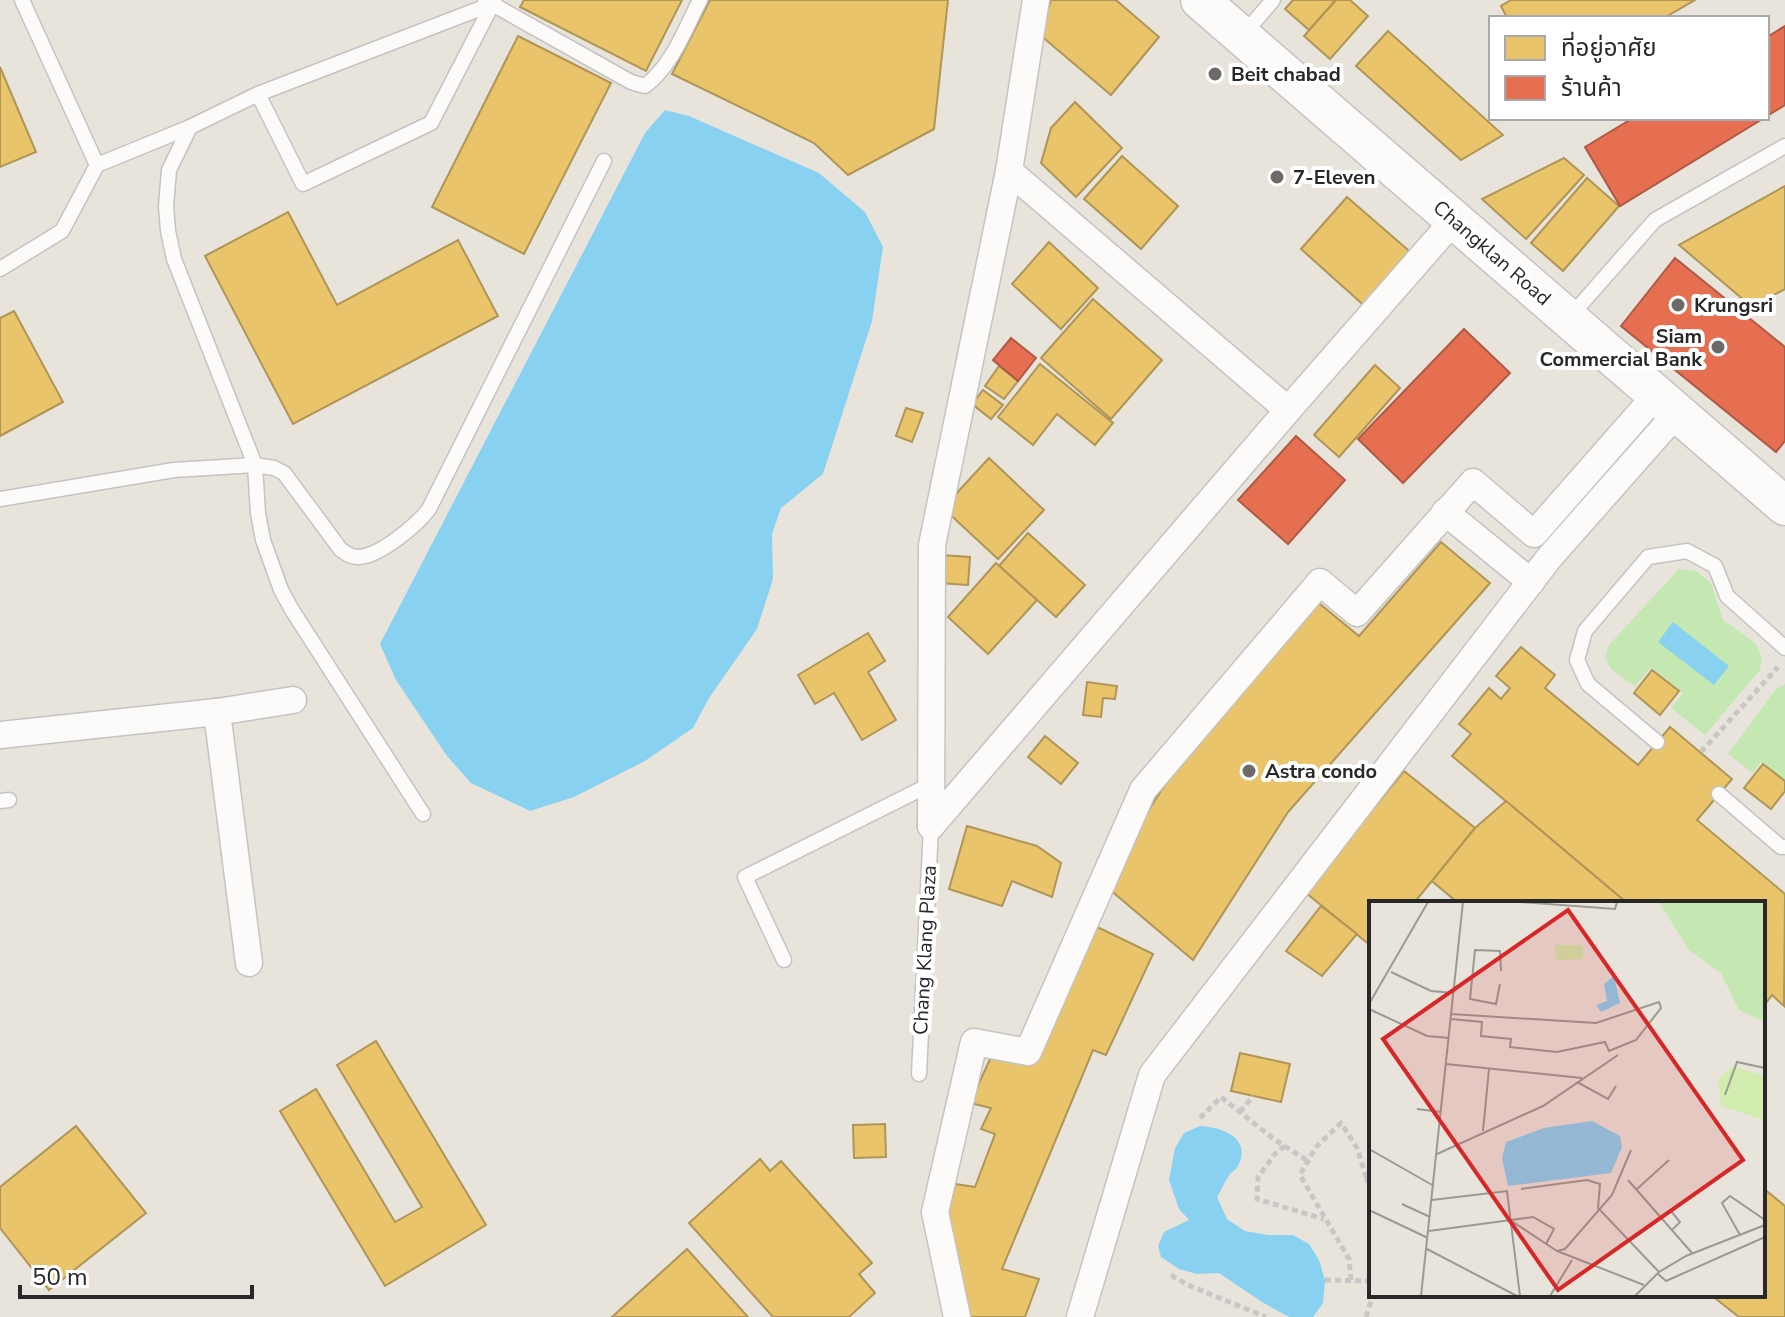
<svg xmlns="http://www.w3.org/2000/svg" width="1785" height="1317" viewBox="0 0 1785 1317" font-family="'Nunito Sans','Noto Sans Thai',sans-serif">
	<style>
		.green { fill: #c5e7b2 }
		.water { fill: #89d1f1 }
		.homes { fill: #e9c46a; stroke: #af9556; stroke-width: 2 }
		.shops { fill: #e76f51; stroke: #ae5a45; stroke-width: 2 }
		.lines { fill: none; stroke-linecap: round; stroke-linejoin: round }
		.lane-casing { stroke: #c4c3c3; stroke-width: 17 }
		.street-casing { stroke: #c4c3c3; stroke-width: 29 }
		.secondary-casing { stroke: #c4c3c3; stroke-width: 41 }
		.path { stroke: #c8c7c6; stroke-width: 5; stroke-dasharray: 6 4; stroke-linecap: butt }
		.lane { stroke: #fcfbfa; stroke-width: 14 }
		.street { stroke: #fcfbfa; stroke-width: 26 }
		.secondary { stroke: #fcfbfa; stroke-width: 38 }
		.poi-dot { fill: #6b6a67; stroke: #fff; stroke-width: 3 }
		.labels { text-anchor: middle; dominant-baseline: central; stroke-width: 8; stroke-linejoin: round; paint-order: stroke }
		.poi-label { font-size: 20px; font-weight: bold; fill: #282828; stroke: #fff; text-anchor: start }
		.street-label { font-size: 20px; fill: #282828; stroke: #fff }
		.inset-road { fill: none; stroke: #9b9994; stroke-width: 2 }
		.view { fill: #d62828; fill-opacity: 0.15; stroke: #d62828; stroke-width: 4 }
		.inset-edge { fill: none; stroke: #282828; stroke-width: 4 }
	</style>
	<rect width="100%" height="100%" fill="#e8e4dc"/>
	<g class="green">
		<polygon points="1679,569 1696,571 1711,583 1723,620 1755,643 1762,657 1760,670 1705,735 1671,708 1683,693 1651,667 1635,686 1611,669 1605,658 1609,645"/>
		<polygon points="1785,684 1785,780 1761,762 1753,773 1728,754 1776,689"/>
	</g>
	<g class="water">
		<polygon points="665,110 689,116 819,173 865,212 883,247 872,321 823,474 781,508 772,534 773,579 757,629 709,698 693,728 645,761 574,797 530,811 471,783 447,756 396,680 380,644 645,133"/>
		<polygon points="1673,622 1729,666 1714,685 1658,642"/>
		<path d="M1200,1126C1221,1127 1251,1137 1239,1164C1236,1170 1235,1169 1230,1174C1225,1181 1221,1190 1217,1197L1227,1219L1245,1231L1268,1235H1293L1309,1244L1319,1260L1325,1280L1323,1303L1313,1317H1289L1262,1302L1219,1273L1197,1274L1179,1269L1161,1257L1158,1246L1164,1232L1189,1220L1179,1209L1169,1180L1175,1148L1184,1133Z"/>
	</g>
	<g class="homes">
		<polygon points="524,0 682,0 646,71 520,7"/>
		<polygon points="710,0 948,0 934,129 848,175 814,143 672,74"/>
		<polygon points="1051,0 1116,0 1159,37 1111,95 1040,35"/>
		<polygon points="1293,0 1336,0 1309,30 1285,9"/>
		<polygon points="1336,0 1350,0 1368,16 1330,59 1304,36"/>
		<polygon points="1511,0 1695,0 1664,18 1507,18 1501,6"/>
		<polygon points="1388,31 1503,135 1461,160 1356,66"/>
		<polygon points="518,36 611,83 524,254 432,207"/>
		<polygon points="0,67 36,152 0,167"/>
		<polygon points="1075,102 1122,148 1076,197 1041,163 1051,128"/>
		<polygon points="1122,156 1178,206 1141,249 1084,199"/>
		<polygon points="1564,158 1584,175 1526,239 1482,199"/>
		<polygon points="1587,178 1619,206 1563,271 1531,243"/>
		<polygon points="1785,186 1785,289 1752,307 1679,245"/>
		<polygon points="1347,197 1415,256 1368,309 1301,249"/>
		<polygon points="288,212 337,305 458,240 498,316 293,424 205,256"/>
		<polygon points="1049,242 1098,288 1061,329 1012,284"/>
		<polygon points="1093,299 1162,360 1111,419 1041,358"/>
		<polygon points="14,311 63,402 0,436 0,318"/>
		<polygon points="1040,364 1113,423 1095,445 1057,414 1033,445 998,417"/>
		<polygon points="1375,365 1400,388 1339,457 1314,435"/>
		<polygon points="999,366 1018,381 1004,399 985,386"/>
		<polygon points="983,390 1003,405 991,419 972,404"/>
		<polygon points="906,408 923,413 912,442 896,436"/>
		<polygon points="989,458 1044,510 998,559 943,508"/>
		<polygon points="1028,533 1085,585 1056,617 999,566"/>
		<polygon points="1441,542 1490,583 1288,812 1193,960 1102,883 1200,730 1315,600 1359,636"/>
		<polygon points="941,555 970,557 968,585 939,583"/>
		<polygon points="996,563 1037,600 988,654 948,617"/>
		<polygon points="868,633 885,661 868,672 896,720 862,740 834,693 815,704 798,675"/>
		<polygon points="1521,647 1555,675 1545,688 1638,765 1670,727 1732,779 1697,820 1785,894 1784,1006 1772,995 1763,1007 1763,903 1627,903 1452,756 1471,734 1459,724 1489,688 1501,699 1510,688 1496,676"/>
		<polygon points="1652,670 1679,691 1660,715 1634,693"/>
		<polygon points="1087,682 1117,686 1115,699 1103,698 1101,717 1083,715"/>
		<polygon points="1045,736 1078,763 1061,784 1028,757"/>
		<polygon points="1763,764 1785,781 1785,791 1771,809 1744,788"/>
		<polygon points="1404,771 1475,828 1414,903 1371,903 1371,946 1305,892"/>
		<polygon points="1506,801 1627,903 1458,903 1432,881 1475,828"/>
		<polygon points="967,826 1037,846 1061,863 1052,897 1012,881 1002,906 949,889"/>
		<polygon points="1321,906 1357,934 1322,976 1286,951"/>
		<polygon points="1089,923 1153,954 1106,1055 1093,1050 1002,1269 1039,1279 1025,1317 958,1317 941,1245 955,1184 975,1187 995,1134 981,1129 991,1108 970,1103 991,1057 1029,1062"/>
		<polygon points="376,1041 486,1225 385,1286 280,1111 316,1089 395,1222 422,1207 337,1065"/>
		<polygon points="1240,1053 1290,1064 1281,1102 1231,1091"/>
		<polygon points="885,1124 886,1157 854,1158 853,1125"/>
		<polygon points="76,1126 146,1213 49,1290 0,1228 0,1187"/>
		<polygon points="760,1159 770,1171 781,1161 872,1263 859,1274 875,1293 849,1317 773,1317 689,1223"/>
		<polygon points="1763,1188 1785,1206 1785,1317 1739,1317 1711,1295 1763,1295"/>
		<polygon points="687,1249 748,1317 612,1317"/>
	</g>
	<g class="shops">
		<polygon points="1785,26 1785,105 1767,116 1767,37"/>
		<polygon points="1633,118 1764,118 1620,206 1585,147"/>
		<polygon points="1675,258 1785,347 1785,441 1776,452 1621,326"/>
		<polygon points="1464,329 1510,373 1403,483 1358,439"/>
		<polygon points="1011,338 1036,358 1018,381 993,360"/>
		<polygon points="1296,436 1345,480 1288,544 1238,500"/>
	</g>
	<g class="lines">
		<g class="lane-casing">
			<g id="lane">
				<polyline points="22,0 97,165"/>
				<path d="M485,0L631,82L645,86C672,66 685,29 700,0"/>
				<polyline points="1242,36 1273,0"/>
				<polyline points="258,94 303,184 431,123 494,1"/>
				<polyline points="0,269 62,231 97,165 190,127"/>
				<polyline points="1569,318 1655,220 1785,146"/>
				<path d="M0,499L174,470L255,465L274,468L284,473L341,550C347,554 351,557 359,557C380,556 417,525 429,509L604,161"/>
				<polyline points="1657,742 1588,684 1577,660 1585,631 1648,557 1687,551 1715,566 1727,596 1785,648"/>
				<polyline points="1719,794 1781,847 1785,847"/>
				<polyline points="0,801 9,800"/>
				<polyline points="423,814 292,610 281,590 263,540 258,513 255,465 174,259 168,231 166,206 169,170 190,127 258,94 492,4"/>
				<polyline points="784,960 745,877 931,784"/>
				<polyline points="919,1074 931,826"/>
			</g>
		</g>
		<g class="street-casing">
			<g id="street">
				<polyline points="1009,171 1288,410"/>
				<polyline points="1445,512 1531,582"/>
				<polyline points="217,712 249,963"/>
				<polyline points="0,735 217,712 293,700"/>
				<polyline points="931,826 932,545 1009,171 1036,0"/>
				<polyline points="931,826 1288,410 1454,220"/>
				<polyline points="957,1317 935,1212 974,1042 1028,1052 1143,790 1320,582 1357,613 1473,482 1534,534 1656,395"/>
				<polyline points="1080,1317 1152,1075 1549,558 1677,413"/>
			</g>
		</g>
		<g class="secondary-casing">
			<polyline id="secondary" points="1200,0 1785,506"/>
		</g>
		<g class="path">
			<polyline points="1701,752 1778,667"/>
			<polyline points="1240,1112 1253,1096"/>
			<polyline points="1200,1118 1221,1097 1275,1140 1308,1161"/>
			<polyline points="1285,1146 1275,1154 1258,1177 1257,1199 1324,1219"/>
			<polyline points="1371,1179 1367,1180 1371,1189"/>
			<polyline points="1171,1275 1188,1285 1266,1317"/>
			<polyline points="1325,1280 1371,1281"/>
			<polyline points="1351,1280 1349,1259 1300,1175 1316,1147 1341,1123 1357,1148 1367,1180"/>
			<polyline points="1366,1317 1373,1295"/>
		</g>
		<use href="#lane" class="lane"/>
		<use href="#street" class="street"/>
		<use href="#secondary" class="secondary"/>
	</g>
	<g class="poi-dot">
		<circle cx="1215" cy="74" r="8"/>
		<circle cx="1277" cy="177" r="8"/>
		<circle cx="1678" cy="305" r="8"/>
		<circle cx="1718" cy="347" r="8"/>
		<circle cx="1249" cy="771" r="8"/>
	</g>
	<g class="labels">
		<g class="poi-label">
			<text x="1231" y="74">Beit chabad</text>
			<text x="1293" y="177">7-Eleven</text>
			<text x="1694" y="305">Krungsri</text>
			<text x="1702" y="336" text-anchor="end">Siam<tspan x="1702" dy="23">Commercial Bank</tspan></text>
			<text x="1265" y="771">Astra condo</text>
		</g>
		<g class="street-label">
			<text transform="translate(1492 253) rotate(41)">Changklan Road</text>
			<text transform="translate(925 950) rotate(-87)">Chang Klang Plaza</text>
		</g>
	</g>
	<g transform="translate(1369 901)">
		<rect width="396" height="396" fill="#e8e4dc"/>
		<path d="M290,1H396V121L370,109L352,72L320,49Z" fill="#c5e7b2"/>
		<path d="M186,44H214V58L187,59ZM364,165L396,175V219L352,205L349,178Z" fill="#d2ebae"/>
		<path d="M245,75L251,102L232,111L227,104L238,100L235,83ZM223,220L251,235L253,246L242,272L139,285L133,257L137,241L175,227Z" fill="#89d1f1"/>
		<path class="inset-road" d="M152,1L246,8L248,1M22,71L62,90L85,92M131,83L127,103L101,98L106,49L131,50L132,70M0,103L59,1M0,108L58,135L80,137M82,118L113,121L112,135L142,138L141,146L188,151L236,141L240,150L267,139L292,107L290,101L227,122L82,113M77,163L213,177M208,181L239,198L247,185M356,194L368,161L396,167M48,208L72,211M114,230L120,168M0,248L65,285M68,253L174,205L249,154M259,279L323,352M152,288L218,279L231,283L229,307L290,371M268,288L300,259M63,299L138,290L151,395M33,303L61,316M0,309L59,337M301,309L311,321L303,329M141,319L188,350L196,348L243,294L262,249M60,330L164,316L185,328L177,343M371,334L353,302L361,295L396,319M58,348L148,395M188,350L275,384M288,372L297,380L396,336M52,395L94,1M181,395L203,359M266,395L290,371L317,355L396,324"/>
		<path class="view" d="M199,9L374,259L189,389L14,138Z"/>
		<rect width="396" height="396" class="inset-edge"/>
	</g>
	<rect x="1489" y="16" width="280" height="104" fill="#ffffff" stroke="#a9a9a9" stroke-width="2"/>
	<rect x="1505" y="36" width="40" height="24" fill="#e9c46a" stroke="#a9a9a9" stroke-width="2"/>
	<text x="1561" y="56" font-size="24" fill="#282828">ที่อยู่อาศัย</text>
	<rect x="1505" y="76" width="40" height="24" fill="#e76f51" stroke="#a9a9a9" stroke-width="2"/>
	<text x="1561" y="96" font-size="24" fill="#282828">ร้านค้า</text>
	<path d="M20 1285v12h232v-12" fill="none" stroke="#282828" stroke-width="4"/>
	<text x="32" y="1285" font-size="24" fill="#282828" stroke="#ffffff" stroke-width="6" paint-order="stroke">50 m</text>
</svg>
